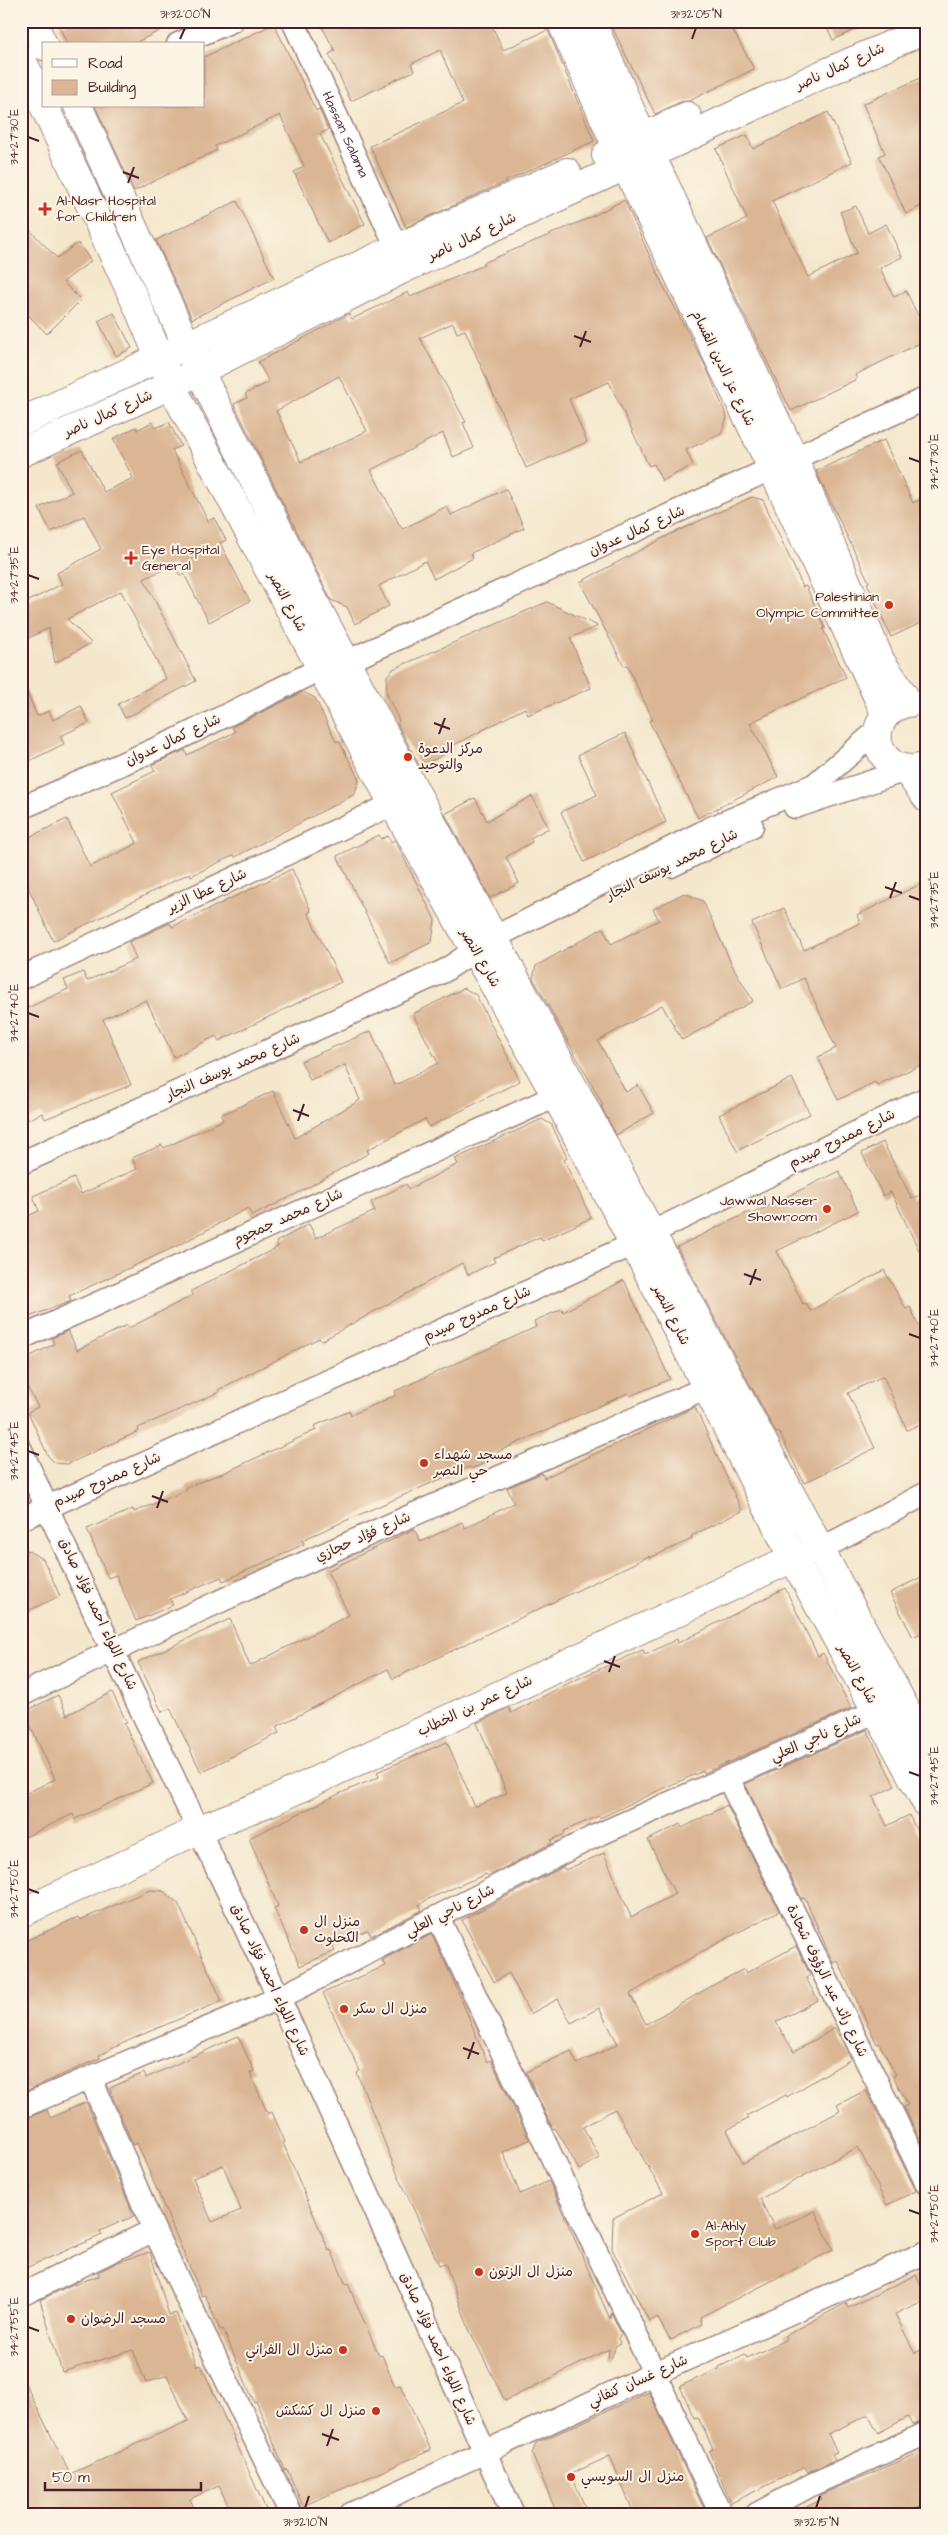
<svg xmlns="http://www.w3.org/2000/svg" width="948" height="2535" viewBox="0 0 948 2535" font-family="'Architects Daughter','Playpen Sans Arabic',sans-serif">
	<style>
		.building { fill: #dab694; fill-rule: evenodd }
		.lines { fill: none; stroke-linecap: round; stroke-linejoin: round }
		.street-casing { stroke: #9f837c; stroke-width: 25 }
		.secondary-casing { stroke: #9f837c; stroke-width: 30 }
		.street { stroke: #fff; stroke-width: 22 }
		.secondary { stroke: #fff; stroke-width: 28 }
		.ticks { fill: none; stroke: #4a1f2b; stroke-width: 2 }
		.poi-dot { fill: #c8321e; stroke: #fcf5e5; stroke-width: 2 }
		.labels { text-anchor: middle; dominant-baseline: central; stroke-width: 4; stroke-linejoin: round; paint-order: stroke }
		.street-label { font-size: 14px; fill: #4a1f2b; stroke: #fcf5e5 }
		.poi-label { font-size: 14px; fill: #4a1f2b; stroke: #fcf5e5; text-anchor: start }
		.neatline { fill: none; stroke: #4a1f2b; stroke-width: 2 }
		.ticks-label { font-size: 12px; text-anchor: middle; fill: #4a1f2b }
	</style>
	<rect width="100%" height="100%" fill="#fcf5e5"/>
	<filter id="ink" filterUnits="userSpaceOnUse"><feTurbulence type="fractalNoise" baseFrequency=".02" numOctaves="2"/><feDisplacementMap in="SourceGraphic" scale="10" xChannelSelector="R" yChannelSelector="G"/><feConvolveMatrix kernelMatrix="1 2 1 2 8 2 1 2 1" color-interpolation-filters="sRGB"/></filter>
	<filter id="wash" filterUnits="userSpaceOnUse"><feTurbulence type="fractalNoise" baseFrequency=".0096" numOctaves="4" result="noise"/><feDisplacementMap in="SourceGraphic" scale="20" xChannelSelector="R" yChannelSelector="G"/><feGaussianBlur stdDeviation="1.12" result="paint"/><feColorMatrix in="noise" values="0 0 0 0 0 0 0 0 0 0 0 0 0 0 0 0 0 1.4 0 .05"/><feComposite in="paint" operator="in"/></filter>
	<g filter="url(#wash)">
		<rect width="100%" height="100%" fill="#f4e7cc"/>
		<g id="blocks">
			<g class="building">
				<polygon points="71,21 179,21 133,44 67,44 59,26"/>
				<polygon points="319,21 490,21 503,50 548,30 594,141 406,227 370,146 463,103 440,50 411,64 414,71 351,101 329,54 335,51"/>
				<polygon points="609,21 728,21 754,69 689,101 680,102 655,114"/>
				<polygon points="824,21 874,21 833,40"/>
				<polygon points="274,24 316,111 319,109 328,130 320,134 365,224 328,243 294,172 304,166 280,115 215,146 217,150 134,191 95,106 204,106 204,57"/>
				<polygon points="927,75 927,203 906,214 879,156 885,153 863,104"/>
				<polygon points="828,112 852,162 772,201 808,277 857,253 840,212 856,206 868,233 886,224 902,257 880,268 894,297 906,291 925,330 920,343 855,375 857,379 791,411 707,238 747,219 716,149 747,135 753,149"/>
				<path d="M624,200L665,289L706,367L727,417L721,434L686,450L693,465L662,481L654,464L649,466L609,382L569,399L587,442L526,468L465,330L457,333L453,323L420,338L466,422L463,423L474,448L453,457L443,433L371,470L400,526L403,529L447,506L451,515L506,489L524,528L471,553L473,558L434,579L425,561L379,586L389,606L355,624L347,607L331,600L234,404L247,398L245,394L269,382L258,362L349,314L352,319L408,292L410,297L484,265L483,263L589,218ZM339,376L367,431L301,462L276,411Z"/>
				<polygon points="237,201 274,278 192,319 156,240"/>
				<polygon points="21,221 57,258 78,243 91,261 63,282 81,300 47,334 21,308"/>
				<polygon points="114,313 132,348 116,356 98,321"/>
				<polygon points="152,422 156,428 169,422 181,446 172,450 208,521 214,518 226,540 220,543 250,601 209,622 184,574 180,576 174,564 144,579 196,681 125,718 118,704 166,679 121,591 67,619 91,643 55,663 49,628 21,642 21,605 62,584 57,573 101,549 84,516 51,532 39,508 72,492 57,462 82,450 104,492 133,478 113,439 136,427 137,430"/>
				<polygon points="884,440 913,503 927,496 927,620 891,637 867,583 869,582 816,471"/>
				<polygon points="752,497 763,500 803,587 806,586 825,628 823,629 846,677 750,723 778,777 698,818 649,721 653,720 627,665 624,666 580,582 671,534"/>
				<polygon points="547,602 598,626 570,638 591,688 528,715 525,708 452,746 453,750 420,767 397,723 399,721 386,692 387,676 393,669"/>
				<polygon points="21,678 37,716 49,711 53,720 81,706 89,723 60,736 64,744 21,765"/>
				<polygon points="303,692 315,698 336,742 339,741 359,779 355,794 235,857 234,855 191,876 190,873 53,941 28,887 21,890 21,841 67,819 90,867 128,848 137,843 112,792 155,771 152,765 185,750 187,755 235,732 232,727"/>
				<polygon points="625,733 666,822 584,862 561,812 597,795 578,755"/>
				<polygon points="532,796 549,828 530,838 532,842 506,857 519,883 490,898 445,814 475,798 487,821"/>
				<polygon points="379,835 381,839 388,836 391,842 395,840 435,920 432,942 390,963 337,856"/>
				<polygon points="292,869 311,911 308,913 341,982 219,1041 216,1036 174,1057 146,1000 103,1019 131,1085 45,1119 42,1113 21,1123 21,1011 68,989 64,980 83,972 87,981 136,959 129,942 170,923 172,927"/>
				<polygon points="927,881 927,1062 877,1085 875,1082 838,1100 818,1057 836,1048 804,978 782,989 752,923 784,908 804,950 860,923 857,915"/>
				<polygon points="684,893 703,901 732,965 753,1001 682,1040 662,1005 598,1041 626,1092 638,1085 654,1113 616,1135 601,1106 603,1105 533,978 536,966 603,928 611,944 659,920 653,909"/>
				<polygon points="464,988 476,995 520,1081 429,1127 425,1119 367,1150 369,1153 296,1194 252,1216 248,1208 177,1246 69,1296 71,1301 21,1320 21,1219 39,1211 33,1196 74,1178 81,1194 137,1169 132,1158 162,1145 164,1148 223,1120 221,1115 273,1091 295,1138 360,1100 345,1065 310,1080 301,1061 371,1031 394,1085 400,1083 438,1063 413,1014"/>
				<polygon points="792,1078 810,1114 737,1151 719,1115"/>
				<polygon points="542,1119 552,1125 567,1158 564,1160 591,1218 542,1241 540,1237 493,1258 495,1262 468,1275 462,1263 321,1341 319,1338 218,1390 219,1392 138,1428 139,1431 68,1464 55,1463 48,1456 28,1412 38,1407 21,1375 21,1361 54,1344 52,1338 68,1331 77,1350 127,1325 129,1328 193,1295 191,1291 278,1247 276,1242 309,1224 316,1238 375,1211 371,1202 406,1184 409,1189 458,1164 455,1159"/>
				<polygon points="883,1142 912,1199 927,1192 927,1267 891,1192 883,1196 862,1153"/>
				<polygon points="839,1171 858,1211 777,1251 803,1304 806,1303 810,1311 884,1270 906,1309 910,1307 927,1343 927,1421 907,1430 883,1376 848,1393 875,1448 804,1483 779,1432 776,1433 677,1247 749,1212 750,1215"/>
				<polygon points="624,1280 670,1379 630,1396 628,1393 571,1419 486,1457 488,1462 471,1469 470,1467 461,1470 302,1540 304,1544 259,1565 223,1581 221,1577 170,1599 173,1605 136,1621 116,1575 108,1578 87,1529 133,1509 134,1512 187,1490 186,1487 226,1472 316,1430 314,1426 350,1411 351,1415 396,1395 395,1391 536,1327 534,1321 562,1309 563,1312"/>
				<polygon points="695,1407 742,1511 691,1536 692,1539 650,1558 649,1556 393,1679 388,1669 276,1727 279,1733 201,1772 170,1708 162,1712 138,1662 230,1619 250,1666 349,1615 327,1571 414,1529 421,1542 462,1522 465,1528 514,1503 507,1488 542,1473 544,1478"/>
				<polygon points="21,1547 43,1559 60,1596 21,1614"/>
				<polygon points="927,1574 927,1630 913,1637 890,1593"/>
				<polygon points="785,1588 818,1656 823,1653 851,1708 704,1773 703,1771 664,1788 600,1818 599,1816 564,1831 565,1834 551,1840 552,1843 488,1876 486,1874 428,1899 419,1905 422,1910 371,1936 368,1930 332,1945 335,1951 300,1966 274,1908 278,1906 249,1838 341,1793 379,1777 377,1772 447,1742 475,1807 507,1793 477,1723 509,1708 511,1713 575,1680 643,1650 645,1655 677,1639 678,1643"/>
				<polygon points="112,1692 127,1723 124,1724 153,1783 75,1819 73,1814 21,1839 21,1796 55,1779 24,1712 58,1695 67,1715"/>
				<polygon points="867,1730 895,1786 873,1797 887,1826 909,1815 927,1852 927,2154 904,2107 908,2105 893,2076 896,2075 879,2043 877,2044 838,1961 833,1963 805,1898 802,1899 745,1784"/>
				<polygon points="727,1805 779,1911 699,1953 630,1994 646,2024 715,1984 744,1969 746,1973 796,1946 810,1975 806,1978 818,2000 776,2022 794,2052 835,2028 851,2059 787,2097 786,2095 746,2116 748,2119 727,2130 743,2163 840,2111 837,2105 866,2090 916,2191 887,2205 858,2147 760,2199 775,2229 815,2211 833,2250 700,2317 702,2324 670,2340 657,2317 649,2321 612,2249 613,2218 663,2193 615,2109 583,2127 600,2158 579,2170 562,2139 555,2128 553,2129 526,2072 571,2051 577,2064 618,2044 599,2008 571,2023 558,1999 530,2014 509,1973 494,1982 462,1920 563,1867 565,1870 604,1853 631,1917 675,1894 648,1840 680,1824 682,1828"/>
				<polygon points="150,1890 163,1891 178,1903 222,2001 134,2038 99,2055 100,2058 21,2093 21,1943 78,1917 80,1920"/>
				<polygon points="432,1934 458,1991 487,2062 491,2060 529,2140 503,2152 520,2194 549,2181 610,2319 611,2312 621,2333 618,2339 620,2343 616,2345 611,2359 608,2358 609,2349 505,2401 469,2329 445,2263 439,2265 394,2166 357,2073 360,2071 323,1993 385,1966 382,1960"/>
				<path d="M238,2036L254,2071L250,2073L268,2114L272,2112L285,2142L283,2143L329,2251L331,2250L346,2285L348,2284L379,2356L382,2355L395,2387L400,2385L431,2450L303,2506L287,2469L285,2470L256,2401L254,2402L223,2329L220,2330L205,2295L202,2296L137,2143L133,2145L111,2092L110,2088L144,2073L146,2078ZM223,2165L241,2210L212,2222L193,2178Z"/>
				<polygon points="86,2102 134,2216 100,2231 102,2235 21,2270 21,2120 47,2110 50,2118"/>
				<polygon points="150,2252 169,2315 176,2313 197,2366 201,2365 268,2514 232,2514 219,2486 190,2499 197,2514 21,2514 21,2375 70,2474 188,2421 167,2375 146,2383 133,2350 62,2372 40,2300 71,2285 99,2276 98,2272 118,2262"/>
				<polygon points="916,2275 927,2299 895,2314 915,2353 927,2347 927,2420 912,2425 908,2417 878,2433 868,2415 828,2434 837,2452 832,2454 835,2460 808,2472 805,2467 731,2503 709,2451 713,2449 698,2417 694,2418 680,2386 719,2369 719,2367 745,2354 747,2358 787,2339 785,2336 846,2303 848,2308"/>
				<polygon points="649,2392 705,2511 698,2514 634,2514 610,2456 571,2474 588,2514 557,2514 532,2454 536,2443"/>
				<polygon points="921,2452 927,2465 927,2504 904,2514 793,2514 822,2499 820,2495"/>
			</g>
		</g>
	</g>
	<g filter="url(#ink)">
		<use href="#blocks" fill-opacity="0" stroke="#9f837c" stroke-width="1"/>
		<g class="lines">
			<g class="street-casing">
				<g id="street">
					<path id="s1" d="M293,21L397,248"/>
					<polyline points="178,44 232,21"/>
					<polyline points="346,662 927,398"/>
					<polyline points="795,807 906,770"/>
					<polyline points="21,808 174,741 322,668"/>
					<polyline points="671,866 752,826"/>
					<polyline points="21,978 393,804"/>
					<polyline points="21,1163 444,971 493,938 711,828 814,785 878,730"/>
					<polyline points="21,1338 556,1096"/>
					<polyline points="21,1450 98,1620 279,1998 513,2514"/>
					<polyline points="21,1519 634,1244 651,1233 927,1098"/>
					<polyline points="793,1558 821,1549 927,1493"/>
					<path d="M21,1695C247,1585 478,1486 708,1387"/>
					<polyline points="728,1778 927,2184"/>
					<polyline points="438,1917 721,2514"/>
					<polyline points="91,2079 154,2230 291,2514"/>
					<polyline points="21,2107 279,1998 591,1838 877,1711"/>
					<polyline points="21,2295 154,2230"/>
					<polyline points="351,2514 653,2374 927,2252"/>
					<polyline points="757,2514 813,2484 927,2433"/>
				</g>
			</g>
			<g class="secondary-casing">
				<g id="secondary">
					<polyline points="32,21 44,46"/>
					<polyline points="561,21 625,165 773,470 886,715"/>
					<polyline points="591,21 642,136 794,459 881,662 909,703"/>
					<polyline points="21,58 44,105"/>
					<polyline points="44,106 138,307 171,385 393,804 556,1096 634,1244 793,1558 927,1804"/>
					<polyline points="78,106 187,346 320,613 927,1749"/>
					<polyline points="606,155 687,116"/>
					<polyline points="21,422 397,248 567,172"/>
					<polyline points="21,453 171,385 401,270 823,74 927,29"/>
					<path d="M901,705C858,721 879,783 927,766"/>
					<polyline points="906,770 927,798"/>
					<polyline points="21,1913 200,1829 272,1801 793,1558"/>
				</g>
			</g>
			<use href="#street" class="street"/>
			<use href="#secondary" class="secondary"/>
		</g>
	</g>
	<path class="ticks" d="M180,39L185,28M692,39L696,28M28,137L39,141M123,172L139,178M128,183L134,167M574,336L591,342M580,347L586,331M909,458L920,462M28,575L39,579M434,723L450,729M439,734L445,718M885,887L902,893M909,896L920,900M890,898L896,882M28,1013L39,1017M293,1110L309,1116M298,1121L304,1104M744,1274L761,1280M750,1285L756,1269M909,1334L920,1338M28,1451L39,1455M152,1496L168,1502M157,1508L163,1491M604,1661L620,1667M609,1672L615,1656M909,1772L920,1776M28,1889L39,1893M463,2048L479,2054M468,2059L474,2042M909,2210L920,2214M28,2327L39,2331M322,2434L339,2440M327,2446L333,2429M305,2508L309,2496M816,2508L820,2496"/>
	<g class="poi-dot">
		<path d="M42.5 201.5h5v5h5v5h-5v5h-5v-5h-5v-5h5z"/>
		<path d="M128.5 550.5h5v5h5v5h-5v5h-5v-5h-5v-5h5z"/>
		<circle cx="889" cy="605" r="5"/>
		<circle cx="408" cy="757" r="5"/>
		<circle cx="827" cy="1209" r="5"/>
		<circle cx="424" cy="1463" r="5"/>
		<circle cx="304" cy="1930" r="5"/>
		<circle cx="344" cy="2009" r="5"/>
		<circle cx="695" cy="2234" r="5"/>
		<circle cx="479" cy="2272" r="5"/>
		<circle cx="71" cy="2319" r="5"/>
		<circle cx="343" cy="2350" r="5"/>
		<circle cx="376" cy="2411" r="5"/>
		<circle cx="571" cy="2477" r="5"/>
	</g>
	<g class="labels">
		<g class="street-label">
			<text transform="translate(840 67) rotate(-24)">شارع كمال ناصر</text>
			<text stroke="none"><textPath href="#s1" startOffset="125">Hassan Salama</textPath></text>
			<text transform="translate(472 237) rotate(-25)">شارع كمال ناصر</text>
			<text transform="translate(723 368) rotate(64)">شارع عز الدين القسام</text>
			<text transform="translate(108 414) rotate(-24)">شارع كمال ناصر</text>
			<text transform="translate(637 531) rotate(-24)">شارع كمال عدوان</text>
			<text transform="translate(287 602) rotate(62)">شارع النصر</text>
			<text transform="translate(173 740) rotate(-25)">شارع كمال عدوان</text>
			<text transform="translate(672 865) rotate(-26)">شارع محمد يوسف النجار</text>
			<text transform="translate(207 891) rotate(-25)">شارع عطا الزير</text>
			<text transform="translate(480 958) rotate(60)">شارع النصر</text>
			<text transform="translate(233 1067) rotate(-24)">شارع محمد يوسف النجار</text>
			<text transform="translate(842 1139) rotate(-26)">شارع ممدوح صيدم</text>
			<text transform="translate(288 1217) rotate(-24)">شارع محمد جمجوم</text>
			<text transform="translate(477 1314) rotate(-24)">شارع ممدوح صيدم</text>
			<text transform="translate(671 1315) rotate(63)">شارع النصر</text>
			<text transform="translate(107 1480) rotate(-24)">شارع ممدوح صيدم</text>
			<text transform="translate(363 1537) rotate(-24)">شارع فؤاد حجازي</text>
			<text transform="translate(98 1614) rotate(65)">شارع اللواء احمد فؤاد صادق</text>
			<text transform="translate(857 1674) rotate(61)">شارع النصر</text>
			<text transform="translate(475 1706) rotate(-25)">شارع عمر بن الخطاب</text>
			<text transform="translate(816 1738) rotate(-24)">شارع ناجي العلي</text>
			<text transform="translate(450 1911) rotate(-27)">شارع ناجي العلي</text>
			<text transform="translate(270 1980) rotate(65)">شارع اللواء احمد فؤاد صادق</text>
			<text transform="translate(827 1981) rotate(64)">شارع رائد عبد الرؤوف شحادة</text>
			<text transform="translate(438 2349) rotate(66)">شارع اللواء احمد فؤاد صادق</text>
			<text transform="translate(638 2381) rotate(-24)">شارع غسان كنفاني</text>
		</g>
		<g class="poi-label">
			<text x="56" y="201">Al-Nasr Hospital<tspan x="56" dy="16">for Children</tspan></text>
			<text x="142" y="550">Eye Hospital<tspan x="142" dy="16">General</tspan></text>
			<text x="879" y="597" text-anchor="end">Palestinian<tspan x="879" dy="16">Olympic Committee</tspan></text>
			<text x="418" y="749">مركز الدعوة<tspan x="418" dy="16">والتوحيد</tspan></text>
			<text x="817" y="1201" text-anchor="end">Jawwal Nasser<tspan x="817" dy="16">Showroom</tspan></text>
			<text x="434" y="1455">مسجد شهداء<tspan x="434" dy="16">حي النصر</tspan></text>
			<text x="314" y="1922">منزل ال<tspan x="314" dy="16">الكحلوت</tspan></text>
			<text x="354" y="2009">منزل ال سكر</text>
			<text x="705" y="2226">Al-Ahly<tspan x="705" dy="16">Sport Club</tspan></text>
			<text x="489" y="2272">منزل ال الزتون</text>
			<text x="81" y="2319">مسجد الرضوان</text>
			<text x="333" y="2350" text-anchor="end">منزل ال الفراني</text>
			<text x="366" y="2411" text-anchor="end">منزل ال كشكش</text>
			<text x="581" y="2477">منزل ال السويسي</text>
		</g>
	</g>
	<rect width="948" height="2535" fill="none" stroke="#fcf5e5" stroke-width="55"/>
	<rect x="42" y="42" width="162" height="65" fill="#fcf5e5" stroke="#b59f9b"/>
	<rect x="52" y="59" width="25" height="8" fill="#ffffff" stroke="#b59f9b"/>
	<text x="88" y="68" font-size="15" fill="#4a1f2b">Road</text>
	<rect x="52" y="80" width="25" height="15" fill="#dab694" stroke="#b59f9b"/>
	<text x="88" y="92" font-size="15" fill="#4a1f2b">Building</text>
	<path d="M45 2482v8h156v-8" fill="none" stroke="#4a1f2b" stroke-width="2.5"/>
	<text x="52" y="2482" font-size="15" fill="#4a1f2b" stroke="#fcf5e5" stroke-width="4" paint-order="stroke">50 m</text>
	<rect x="28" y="28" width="892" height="2480" class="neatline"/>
	<g class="ticks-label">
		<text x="185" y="18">31°32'00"N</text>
		<text x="696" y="18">31°32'05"N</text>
		<text transform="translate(14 137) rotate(-90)" y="4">34°27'30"E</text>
		<text transform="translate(934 462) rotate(-90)" y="4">34°27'30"E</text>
		<text transform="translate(14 575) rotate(-90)" y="4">34°27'35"E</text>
		<text transform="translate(934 900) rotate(-90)" y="4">34°27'35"E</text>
		<text transform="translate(14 1013) rotate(-90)" y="4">34°27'40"E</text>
		<text transform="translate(934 1338) rotate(-90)" y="4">34°27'40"E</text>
		<text transform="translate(14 1451) rotate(-90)" y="4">34°27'45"E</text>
		<text transform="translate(934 1776) rotate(-90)" y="4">34°27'45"E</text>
		<text transform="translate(14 1889) rotate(-90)" y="4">34°27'50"E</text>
		<text transform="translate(934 2214) rotate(-90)" y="4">34°27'50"E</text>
		<text transform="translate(14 2327) rotate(-90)" y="4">34°27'55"E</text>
		<text x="305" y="2526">31°32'10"N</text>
		<text x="816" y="2526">31°32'15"N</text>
	</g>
</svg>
